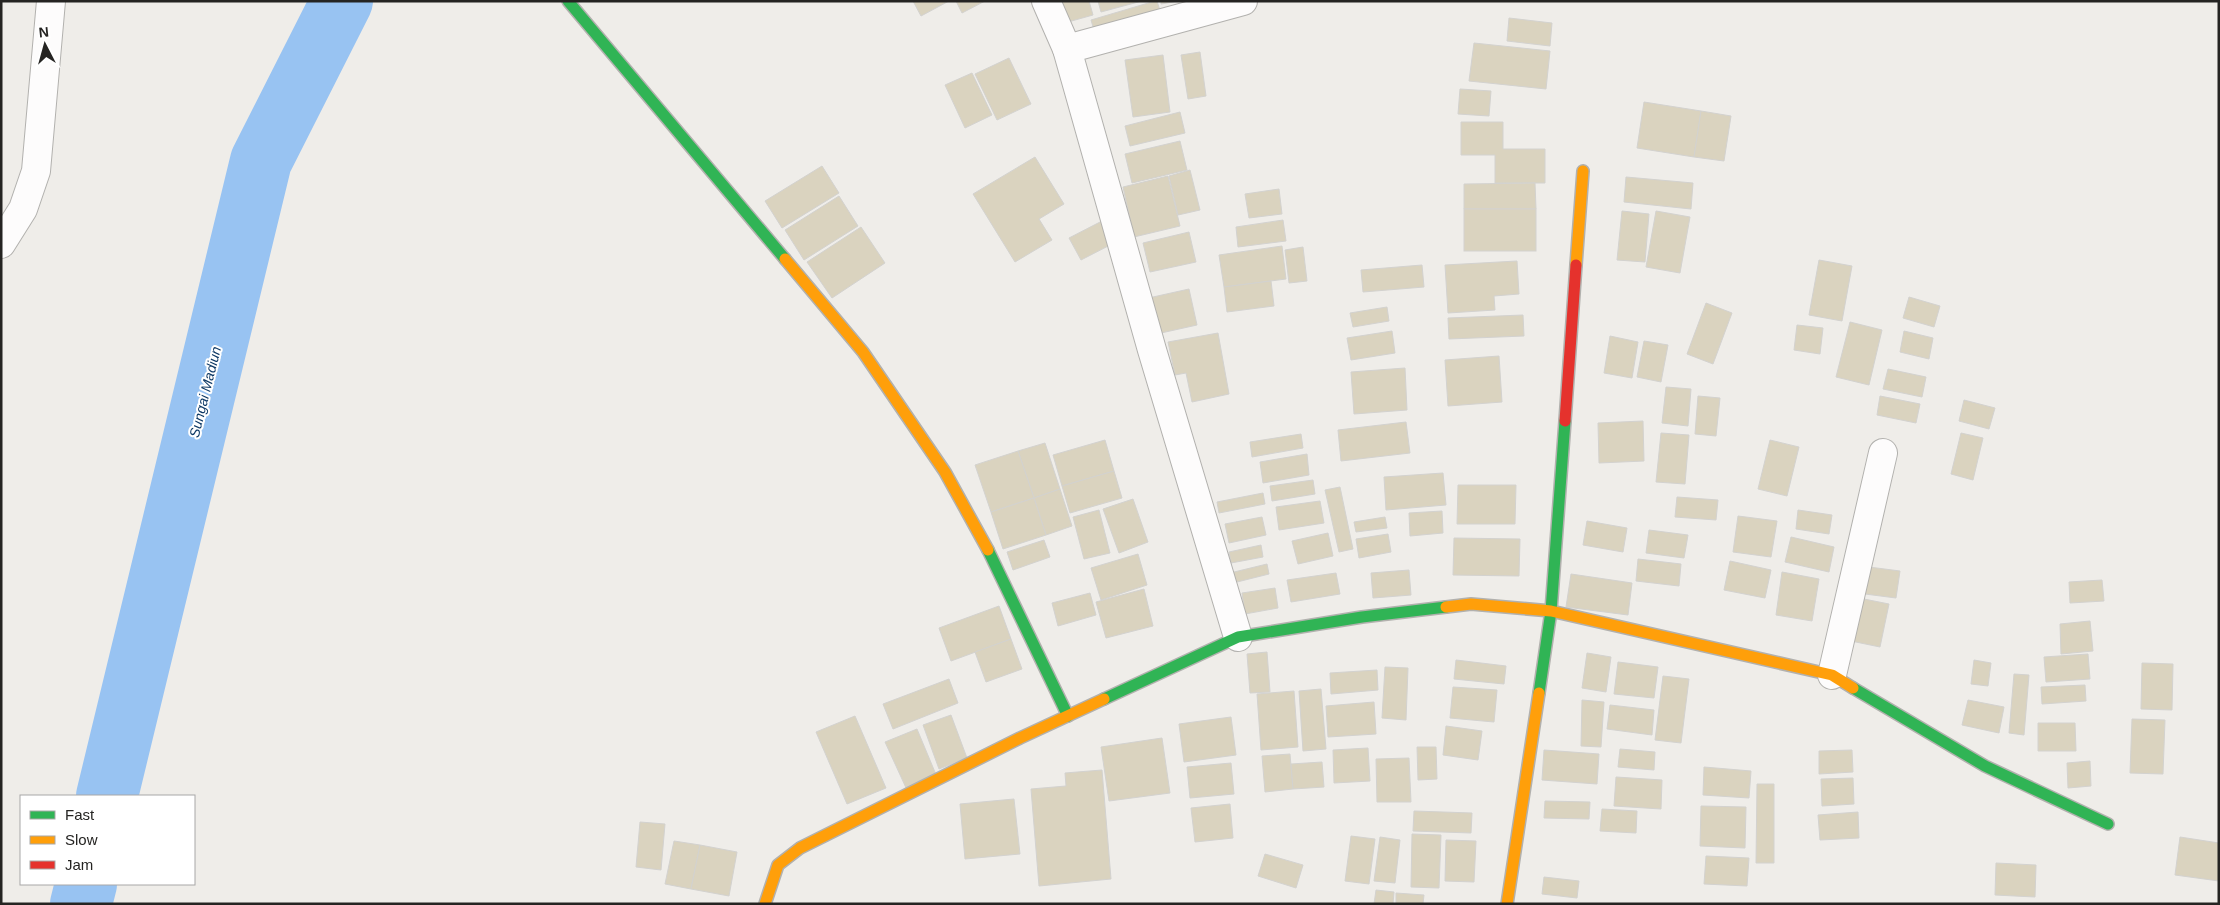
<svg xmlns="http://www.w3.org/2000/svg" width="2220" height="905" viewBox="0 0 2220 905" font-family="Arial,sans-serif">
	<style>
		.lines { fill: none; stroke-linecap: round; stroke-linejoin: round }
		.river { stroke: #98c3f2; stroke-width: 62 }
		.building { fill: #dad3bf; stroke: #d3d2cf }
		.street-casing { stroke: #b2b1ae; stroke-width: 30 }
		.fast-casing { stroke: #b2b1ae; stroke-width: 14 }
		.slow-casing { stroke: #b2b1ae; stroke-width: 14 }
		.jam-casing { stroke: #b2b1ae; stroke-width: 14 }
		.street { stroke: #fdfcfc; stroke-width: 28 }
		.fast { stroke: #30b455; stroke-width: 11 }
		.slow { stroke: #ff9f0a; stroke-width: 11 }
		.jam { stroke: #e5322d; stroke-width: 11 }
		.labels { text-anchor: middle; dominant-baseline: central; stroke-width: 4; stroke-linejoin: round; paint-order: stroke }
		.water-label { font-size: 14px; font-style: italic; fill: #0e3965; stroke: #fff }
	</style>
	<rect width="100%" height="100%" fill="#efede9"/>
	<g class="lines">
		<g class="river">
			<polyline points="107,796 261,161 342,1"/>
			<polyline points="81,904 86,884"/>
		</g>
	</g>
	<g class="building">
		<polygon points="913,1 949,1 921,16"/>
		<polygon points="956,1 985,1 962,13"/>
		<polygon points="1062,1 1089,1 1093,15 1068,22"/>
		<polygon points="1098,1 1142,1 1101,12"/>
		<polygon points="1155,1 1157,1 1163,20 1097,40 1091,20"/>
		<polygon points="1161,1 1179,1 1161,4"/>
		<polygon points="1509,18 1552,23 1550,46 1507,41"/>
		<polygon points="1474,43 1550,51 1546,89 1469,81"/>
		<polygon points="1200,52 1206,96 1188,99 1181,55"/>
		<polygon points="1163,55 1170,112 1133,117 1125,60"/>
		<polygon points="1009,58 1031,104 997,120 975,74"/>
		<polygon points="972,73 992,115 965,128 945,85"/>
		<polygon points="1460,89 1491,91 1489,116 1458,114"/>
		<polygon points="1644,102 1701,111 1694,157 1637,148"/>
		<polygon points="1701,111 1731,116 1724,161 1694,157"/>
		<polygon points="1180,112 1185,133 1130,146 1125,126"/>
		<polygon points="1461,122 1503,122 1503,149 1545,149 1545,183 1495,183 1495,155 1461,155"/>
		<polygon points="1180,141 1187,170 1132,183 1125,154"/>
		<polygon points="1035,157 1064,204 1039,219 1052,240 1015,262 973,194"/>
		<polygon points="822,166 839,193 782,228 765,201"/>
		<polygon points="1190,170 1200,210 1178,215 1169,176"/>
		<polygon points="1168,176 1180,226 1134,237 1123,187"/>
		<polygon points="1626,177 1693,183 1691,209 1624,202"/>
		<polygon points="1535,183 1536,209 1464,209 1464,184"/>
		<polygon points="1279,189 1282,214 1249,218 1245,194"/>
		<polygon points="839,196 858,226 804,260 785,230"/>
		<rect x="1464" y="209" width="72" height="42"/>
		<polygon points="1622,211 1649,214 1645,262 1617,260"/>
		<polygon points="1656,211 1690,217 1680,273 1646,267"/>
		<polygon points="1283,220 1286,241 1238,247 1236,227"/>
		<polygon points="1102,221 1114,243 1081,260 1069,238"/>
		<polygon points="861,227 885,263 832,298 807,262"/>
		<polygon points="1189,232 1196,262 1150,272 1143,243"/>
		<polygon points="1282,246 1286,279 1224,287 1219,255"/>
		<polygon points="1303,247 1307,281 1289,283 1285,250"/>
		<polygon points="1819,260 1852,266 1842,321 1809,315"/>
		<polygon points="1517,261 1519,294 1494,296 1495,310 1448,313 1445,265"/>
		<polygon points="1422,265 1424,287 1363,292 1361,270"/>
		<polygon points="1271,281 1274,306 1227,312 1224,287"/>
		<polygon points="1189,289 1197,325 1152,335 1144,299"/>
		<polygon points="1909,297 1940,306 1934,327 1903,318"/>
		<polygon points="1706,303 1732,313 1713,364 1687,354"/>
		<polygon points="1387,307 1389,321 1353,327 1350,313"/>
		<polygon points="1523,315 1524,336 1449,339 1448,318"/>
		<polygon points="1850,322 1882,330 1869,385 1836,377"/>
		<polygon points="1797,325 1823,328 1820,354 1794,350"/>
		<polygon points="1392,331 1395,353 1351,360 1347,338"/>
		<polygon points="1904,331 1933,338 1929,359 1900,352"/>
		<polygon points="1218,333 1229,394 1192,402 1186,373 1175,375 1168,342"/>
		<polygon points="1610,336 1638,342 1632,378 1604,373"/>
		<polygon points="1644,341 1668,345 1661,382 1637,377"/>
		<polygon points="1499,356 1502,402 1448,406 1445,360"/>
		<polygon points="1405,368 1407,410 1354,414 1351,372"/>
		<polygon points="1888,369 1926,377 1922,397 1883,389"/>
		<polygon points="1666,387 1691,389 1688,426 1662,423"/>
		<polygon points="1698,396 1720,398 1716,436 1695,434"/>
		<polygon points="1880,396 1920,404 1916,423 1877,415"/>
		<polygon points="1964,400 1995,408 1989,429 1959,421"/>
		<polygon points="1643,421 1644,461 1599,463 1598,423"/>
		<polygon points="1406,422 1410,453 1341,461 1338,430"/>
		<polygon points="1661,433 1689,435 1685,484 1656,482"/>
		<polygon points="1961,433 1983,438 1973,480 1951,474"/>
		<polygon points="1301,434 1303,448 1252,457 1250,442"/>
		<polygon points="1105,440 1114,471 1062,486 1053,455"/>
		<polygon points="1770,440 1799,447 1787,496 1758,489"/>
		<polygon points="1045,443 1060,489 1034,498 1018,451"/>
		<polygon points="1018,451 1034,498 991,512 975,465"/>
		<polygon points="1307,454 1309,475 1263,483 1260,462"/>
		<polygon points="1114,471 1122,498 1070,513 1062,486"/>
		<polygon points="1443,473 1446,505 1386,510 1384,477"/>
		<polygon points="1313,480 1315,494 1272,501 1270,486"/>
		<polygon points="1458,485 1516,485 1515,524 1457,524"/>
		<polygon points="1340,487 1353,549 1339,552 1325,490"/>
		<polygon points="1060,489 1072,526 1046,535 1034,498"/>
		<polygon points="1263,493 1265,504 1219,513 1217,502"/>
		<polygon points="1677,497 1718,500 1716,520 1675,517"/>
		<polygon points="1034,498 1046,535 1003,549 991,512"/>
		<polygon points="1133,499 1148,542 1119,553 1103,509"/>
		<polygon points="1320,501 1324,523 1279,530 1276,507"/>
		<polygon points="1099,510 1110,553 1084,559 1073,517"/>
		<polygon points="1798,510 1832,515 1829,534 1796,529"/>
		<polygon points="1442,511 1443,533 1410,536 1409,513"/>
		<polygon points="1738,516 1777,521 1771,557 1733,552"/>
		<polygon points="1262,517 1266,535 1229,543 1225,524"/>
		<polygon points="1385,517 1387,528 1356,532 1354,522"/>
		<polygon points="1587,521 1627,528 1623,552 1583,545"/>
		<polygon points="1649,530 1688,535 1684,558 1646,553"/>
		<polygon points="1328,533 1333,556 1298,564 1292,541"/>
		<polygon points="1388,534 1391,552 1359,558 1356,539"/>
		<polygon points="1791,537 1834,547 1829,572 1785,562"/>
		<polygon points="1454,538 1520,539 1519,576 1453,575"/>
		<polygon points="1044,540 1050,557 1013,570 1007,552"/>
		<polygon points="1261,545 1263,557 1231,563 1229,552"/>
		<polygon points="1138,554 1147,585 1101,600 1091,568"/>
		<polygon points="1638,559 1681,564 1679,586 1636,581"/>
		<polygon points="1730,561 1771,570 1765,598 1724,590"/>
		<polygon points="1267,564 1269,574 1233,583 1230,573"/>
		<polygon points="1869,567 1900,571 1896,598 1865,594"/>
		<polygon points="1409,570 1411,595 1373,598 1371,573"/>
		<polygon points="1782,572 1819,579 1812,621 1776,615"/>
		<polygon points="1336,573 1340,594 1291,602 1287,580"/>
		<polygon points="1571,574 1632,583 1628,615 1566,607"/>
		<polygon points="2102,580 2104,601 2070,603 2069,582"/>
		<polygon points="1275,588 1278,608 1245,614 1242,593"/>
		<polygon points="1144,589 1153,626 1106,638 1096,602"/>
		<polygon points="1090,593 1096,615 1058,626 1052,603"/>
		<polygon points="1859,598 1889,604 1880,647 1851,641"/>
		<polygon points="999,606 1011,639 951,661 939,628"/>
		<polygon points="2090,621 2093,651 2061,654 2060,624"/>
		<polygon points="1011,639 1022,669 986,682 975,652"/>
		<polygon points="1267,652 1270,692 1250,693 1247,654"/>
		<polygon points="1587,653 1611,657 1606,692 1582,688"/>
		<polygon points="2088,654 2090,679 2046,682 2044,657"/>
		<polygon points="1456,660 1506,666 1504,684 1454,679"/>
		<polygon points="1974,660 1991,663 1988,686 1971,684"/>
		<polygon points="1618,662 1658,667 1654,698 1614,694"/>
		<polygon points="2142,663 2173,664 2172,710 2141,709"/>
		<polygon points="1385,667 1408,668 1406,720 1382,718"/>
		<polygon points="1377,670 1378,690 1331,694 1330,673"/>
		<polygon points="2014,674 2029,675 2024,735 2009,733"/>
		<polygon points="1663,676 1689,679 1681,743 1655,740"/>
		<polygon points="949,679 958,703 893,729 883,704"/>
		<polygon points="2085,685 2086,701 2042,704 2041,687"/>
		<polygon points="1453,687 1497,690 1494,722 1450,718"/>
		<polygon points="1321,689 1326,749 1303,751 1299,691"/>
		<polygon points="1294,691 1298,747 1261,750 1257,694"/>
		<polygon points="1582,700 1604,702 1601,747 1581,746"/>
		<polygon points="1968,700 2004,707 1999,733 1962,725"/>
		<polygon points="1374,702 1376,734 1328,737 1326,706"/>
		<polygon points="1610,705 1654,710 1652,735 1607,729"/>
		<polygon points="951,715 967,758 939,769 923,725"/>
		<polygon points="855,716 886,788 847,804 816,732"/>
		<polygon points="1231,717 1236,755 1184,762 1179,724"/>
		<polygon points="2132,719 2165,720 2163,774 2130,773"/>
		<polygon points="2038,723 2075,723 2076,751 2038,751"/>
		<polygon points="1446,726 1482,731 1478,760 1443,755"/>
		<polygon points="917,729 937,777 907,790 885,742"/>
		<polygon points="1162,738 1170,793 1109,801 1101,747"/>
		<polygon points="1417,747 1436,747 1437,779 1418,780"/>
		<polygon points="1368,748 1370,781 1334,783 1333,750"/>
		<polygon points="1620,749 1655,752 1654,770 1618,767"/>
		<polygon points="1544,750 1599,754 1597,784 1542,780"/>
		<polygon points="1852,750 1853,772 1819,774 1819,751"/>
		<polygon points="1290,754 1293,789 1265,792 1262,756"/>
		<polygon points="1409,758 1411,802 1377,802 1376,759"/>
		<polygon points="2090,761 2091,786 2068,788 2067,763"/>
		<polygon points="1322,762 1324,787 1293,789 1291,764"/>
		<polygon points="1231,763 1234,794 1190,798 1187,767"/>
		<polygon points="1704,767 1751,771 1749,798 1703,795"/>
		<polygon points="1102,770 1111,879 1039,886 1031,789 1066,786 1065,773"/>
		<polygon points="1616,777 1662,780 1661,809 1614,806"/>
		<polygon points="1853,778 1854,804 1822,806 1821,779"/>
		<polygon points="1757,784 1774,784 1774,863 1756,863"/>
		<polygon points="1014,799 1020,854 965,859 960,804"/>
		<polygon points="1545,801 1590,802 1589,819 1544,818"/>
		<polygon points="1230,804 1233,838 1195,842 1191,808"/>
		<polygon points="1701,806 1746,807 1745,848 1700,846"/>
		<polygon points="1602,809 1637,811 1636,833 1600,831"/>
		<polygon points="1414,811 1472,813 1471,833 1413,831"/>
		<polygon points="1858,812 1859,838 1820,840 1818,815"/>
		<polygon points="640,822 665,824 661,870 636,867"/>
		<polygon points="1412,834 1441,835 1439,888 1411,887"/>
		<polygon points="1351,836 1375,839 1369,884 1345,881"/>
		<polygon points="1380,837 1400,840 1395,883 1374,881"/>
		<polygon points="2180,837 2219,843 2219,881 2175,875"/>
		<polygon points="1446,840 1476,841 1474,882 1445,881"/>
		<polygon points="674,841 700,845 691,889 665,884"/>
		<polygon points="700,845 737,852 729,896 691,889"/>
		<polygon points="1265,854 1303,865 1296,888 1258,876"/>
		<polygon points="1706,856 1749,858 1747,886 1704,884"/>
		<polygon points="1996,863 2036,865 2035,897 1995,895"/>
		<polygon points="1544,877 1579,881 1577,898 1542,894"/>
		<polygon points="1376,890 1394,892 1393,904 1374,904"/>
		<polygon points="1396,893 1424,895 1423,904 1396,904"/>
	</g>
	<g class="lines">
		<g class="street-casing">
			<g id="street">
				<polyline points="1046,1 1067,49 1152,350 1238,637"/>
				<polyline points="1067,49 1243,1"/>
				<polyline points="1,244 23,209 36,171 51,1"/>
				<polyline points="1832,675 1883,453"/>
			</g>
		</g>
		<g class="fast-casing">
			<g id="fast">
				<polyline points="568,1 785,259"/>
				<polyline points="988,550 1068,716"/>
				<polyline points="1853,688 1985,766 2108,824"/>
				<polyline points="1539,693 1551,611 1565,421"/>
				<polyline points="1104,699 1238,637 1362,617 1446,607"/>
			</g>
		</g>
		<g class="slow-casing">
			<g id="slow">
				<polyline points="785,259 863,352 945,472 988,550"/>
				<polyline points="1576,265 1583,171"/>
				<polyline points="1446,607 1471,604 1551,611 1832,675 1853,688"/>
				<polyline points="765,904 778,865 800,848 1020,738 1104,699"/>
				<polyline points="1507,904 1539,693"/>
			</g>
		</g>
		<g class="jam-casing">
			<polyline id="jam" points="1565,421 1576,265"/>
		</g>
		<use href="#street" class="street"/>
		<use href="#fast" class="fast"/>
		<use href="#slow" class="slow"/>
		<use href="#jam" class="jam"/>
	</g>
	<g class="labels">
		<g class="water-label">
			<text transform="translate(205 392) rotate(-76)">Sungai Madiun</text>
		</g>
	</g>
	<rect width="2220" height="905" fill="none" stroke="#252422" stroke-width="5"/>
	<rect x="20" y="795" width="175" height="90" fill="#ffffff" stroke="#a8a7a7"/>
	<rect x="30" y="811" width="25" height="8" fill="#30b455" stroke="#a8a7a7"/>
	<text x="65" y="820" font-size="15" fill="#252422">Fast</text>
	<rect x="30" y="836" width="25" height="8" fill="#ff9f0a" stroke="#a8a7a7"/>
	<text x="65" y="845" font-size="15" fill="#252422">Slow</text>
	<rect x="30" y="861" width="25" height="8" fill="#e5322d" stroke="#a8a7a7"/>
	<text x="65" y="870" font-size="15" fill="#252422">Jam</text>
	<g transform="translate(45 45) rotate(354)" stroke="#ffffff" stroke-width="4" paint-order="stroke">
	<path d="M0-4L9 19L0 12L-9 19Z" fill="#252422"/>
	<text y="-8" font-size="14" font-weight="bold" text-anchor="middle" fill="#252422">N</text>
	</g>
</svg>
